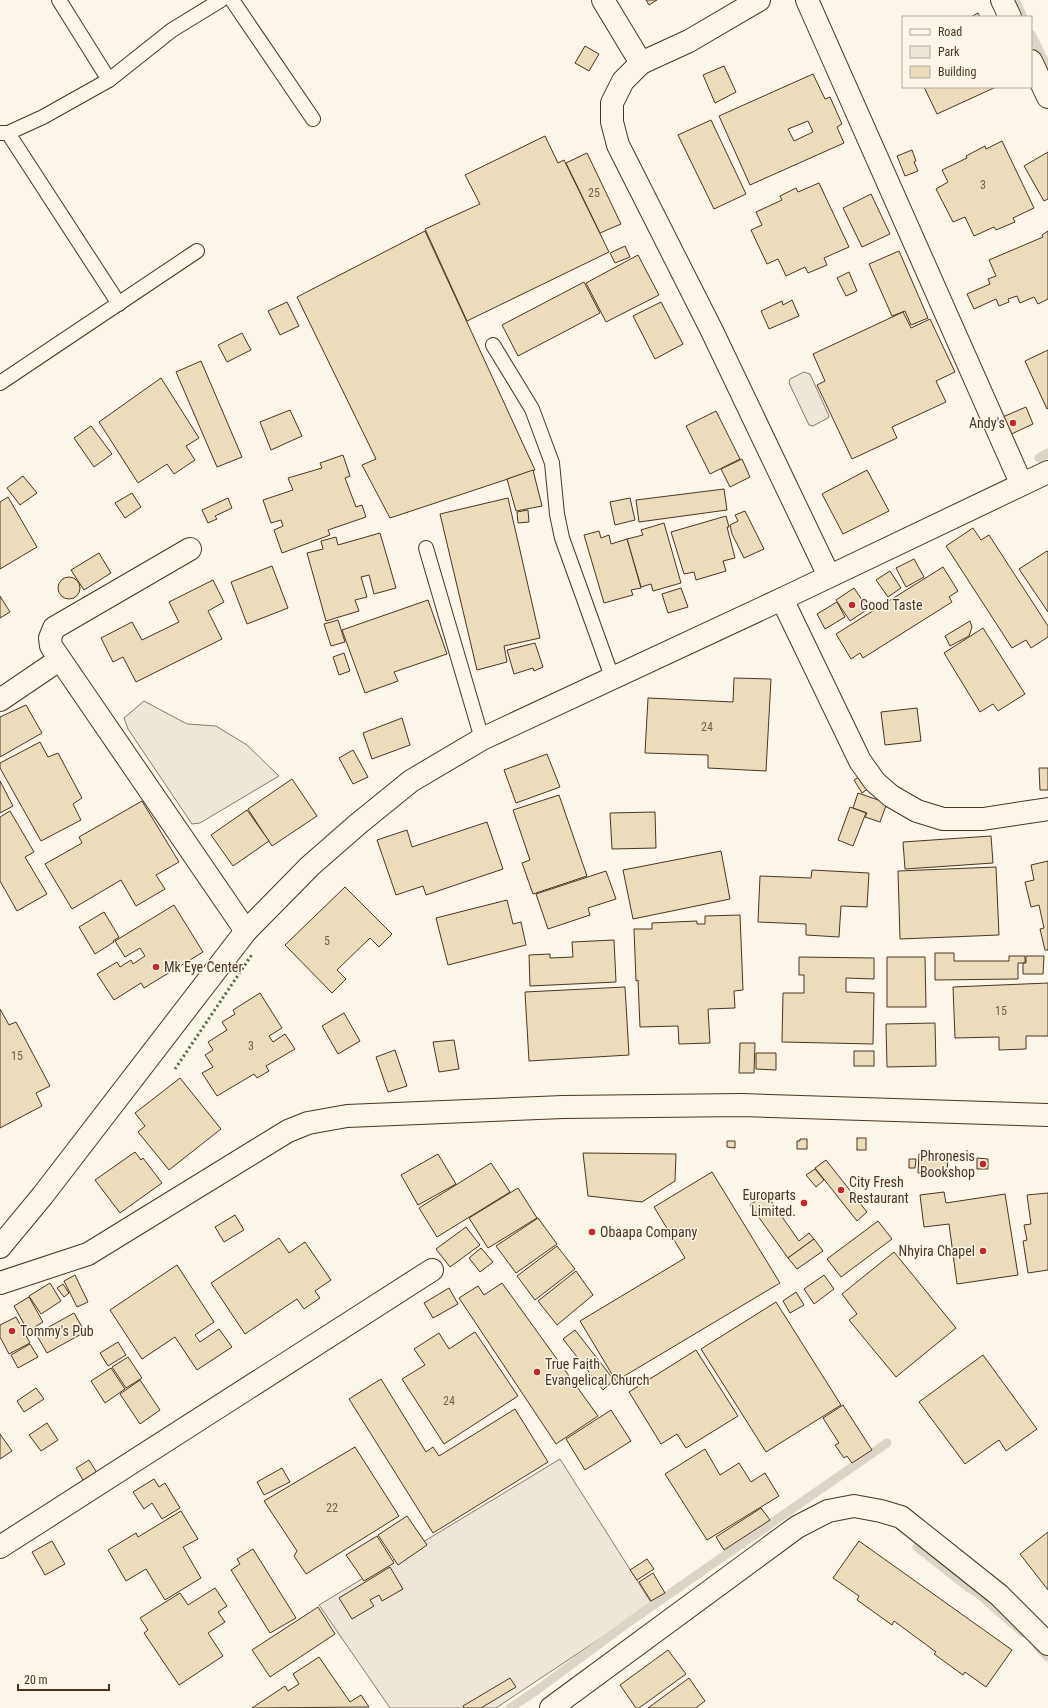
<svg xmlns="http://www.w3.org/2000/svg" width="1048" height="1708" viewBox="0 0 1048 1708" font-family="'Roboto Condensed',sans-serif">
	<style>
		.green { fill: #ede6d9; stroke: #887966 }
		.lines { fill: none; stroke-linecap: round; stroke-linejoin: round }
		.stream { stroke: #dcd4c6; stroke-width: 9 }
		.building { fill: #ecdcbc; stroke: #4a3520; fill-rule: evenodd }
		.service-casing { stroke: #4a3520; stroke-width: 16 }
		.minor-casing { stroke: #4a3520; stroke-width: 24 }
		.service { stroke: #fbf6e9; stroke-width: 14 }
		.minor { stroke: #fbf6e9; stroke-width: 22 }
		.hedge { stroke: #436837; stroke-width: 3; stroke-dasharray: 2 3; stroke-linecap: butt }
		.poi-dot { fill: #c62828; stroke: #fbf6e9; stroke-width: 1.5 }
		.labels { text-anchor: middle; dominant-baseline: central; stroke-width: 3; stroke-linejoin: round; paint-order: stroke }
		.number-label { font-size: 12px; fill: #725f47 }
		.poi-label { font-size: 14px; fill: #4a3520; stroke: #fbf6e9; text-anchor: start }
	</style>
	<rect width="100%" height="100%" fill="#fbf6e9"/>
	<g class="green">
		<polygon points="804,372 810,374 829,416 828,418 813,426 809,425 789,383 790,379"/>
		<polygon points="144,701 187,724 216,726 247,745 279,776 200,823 192,824 128,729 124,718"/>
		<polygon points="560,1459 652,1604 496,1708 390,1708 319,1605"/>
	</g>
	<g class="lines">
		<g class="stream">
			<polyline points="1015,0 1023,17"/>
			<polyline points="1031,34 1048,69"/>
			<polyline points="1039,458 1048,453"/>
			<polyline points="917,1547 969,1588 979,1594 1023,1633"/>
			<polyline points="1037,1646 1048,1657"/>
			<polyline points="510,1708 537,1690 629,1622 887,1443"/>
		</g>
	</g>
	<g class="building">
		<polygon points="646,0 657,0 649,5"/>
		<polygon points="978,13 980,17 971,17"/>
		<polygon points="585,46 599,54 589,71 575,63"/>
		<polygon points="724,66 736,92 715,103 703,75"/>
		<path d="M813,74L825,99L830,97L842,124L837,127L844,143L750,185L719,116ZM808,121L813,132L794,141L788,129Z"/>
		<polygon points="924,87 996,87 937,114"/>
		<polygon points="711,120 746,194 714,209 678,135"/>
		<polygon points="545,136 558,163 564,160 609,252 467,321 425,229 480,204 465,175"/>
		<polygon points="1002,141 1034,208 1013,218 1015,222 996,230 994,227 974,236 965,217 953,222 936,189 948,182 942,170 967,158 966,156 985,146 986,149"/>
		<polygon points="912,150 916,161 914,162 918,171 905,176 897,156"/>
		<polygon points="1048,152 1048,199 1044,201 1024,166"/>
		<polygon points="587,153 621,224 600,233 566,163"/>
		<polygon points="819,183 849,247 824,258 827,265 808,273 805,267 786,276 778,259 767,264 751,230 762,225 756,212 782,200 780,196 796,188 798,192"/>
		<polygon points="871,194 890,234 862,247 843,208"/>
		<polygon points="425,231 535,470 390,518 362,465 376,459 297,297"/>
		<polygon points="1048,231 1048,299 1038,304 1034,297 1020,303 1017,296 1008,299 1009,302 999,306 996,299 974,309 967,294 990,284 988,279 996,276 989,260 1043,237 1042,235"/>
		<polygon points="625,246 630,257 615,263 610,253"/>
		<polygon points="899,251 928,318 911,325 905,311 892,316 869,264"/>
		<polygon points="638,255 659,295 606,322 586,283"/>
		<polygon points="849,272 857,291 846,296 837,278"/>
		<polygon points="584,282 600,313 518,356 502,325"/>
		<polygon points="792,300 799,316 769,329 761,311 782,301 783,305"/>
		<polygon points="287,302 299,326 280,335 268,311"/>
		<polygon points="661,302 683,344 655,359 633,316"/>
		<polygon points="903,312 911,328 930,319 955,372 936,381 946,402 892,427 897,438 852,459 817,385 825,381 813,354"/>
		<polygon points="242,333 251,350 227,362 218,345"/>
		<polygon points="1048,350 1048,408 1047,409 1025,361"/>
		<polygon points="201,361 242,457 217,467 176,372"/>
		<polygon points="161,378 199,438 186,446 195,460 174,474 167,464 138,483 99,422"/>
		<polygon points="1026,407 1033,424 1005,437 998,419"/>
		<polygon points="290,410 302,436 271,450 260,422"/>
		<polygon points="716,411 740,459 710,474 686,426"/>
		<polygon points="91,426 112,454 94,467 74,438"/>
		<polygon points="343,455 350,476 345,478 356,507 362,505 366,517 328,530 330,535 282,553 274,530 283,526 281,520 271,523 263,500 293,490 288,478 322,468 320,463"/>
		<polygon points="742,459 750,477 730,487 721,469"/>
		<polygon points="533,470 542,506 516,511 507,479"/>
		<polygon points="867,470 889,511 843,534 822,494"/>
		<polygon points="23,476 37,493 20,505 7,488"/>
		<polygon points="724,489 727,510 639,522 636,500"/>
		<polygon points="132,493 141,507 125,518 115,503"/>
		<polygon points="8,497 37,547 0,569 0,502"/>
		<polygon points="228,498 232,508 215,516 217,519 208,523 202,510"/>
		<polygon points="508,498 540,638 504,646 507,662 477,670 440,514"/>
		<polygon points="630,498 635,520 615,525 610,502"/>
		<polygon points="528,510 529,522 518,523 517,512"/>
		<polygon points="745,511 764,549 744,558 732,534 730,525 738,521 735,515"/>
		<polygon points="726,516 729,527 727,527 735,558 723,561 726,571 696,580 694,572 684,574 671,532"/>
		<polygon points="664,523 681,583 653,591 651,584 641,587 627,539 643,535 641,530"/>
		<polygon points="973,528 981,540 989,535 1048,626 1048,637 1031,648 1026,640 1012,648 946,546"/>
		<polygon points="599,531 601,538 609,535 611,544 627,539 641,588 631,590 633,595 604,603 584,535"/>
		<polygon points="380,533 396,588 374,594 369,575 361,577 367,597 355,600 359,611 326,621 307,553 323,549 321,541 336,537 338,545"/>
		<polygon points="1047,551 1048,552 1048,612 1019,569"/>
		<polygon points="99,553 111,573 84,590 71,570"/>
		<polygon points="914,559 924,577 906,587 896,568"/>
		<polygon points="272,566 288,608 247,624 231,582"/>
		<polygon points="943,567 958,591 949,597 952,602 863,658 860,653 851,659 836,634"/>
		<polygon points="890,571 901,588 888,597 876,580"/>
		<circle cx="69" cy="588" r="11"/>
		<polygon points="213,580 224,602 208,611 222,639 136,682 123,657 113,662 101,638 132,622 142,640 179,622 169,602"/>
		<polygon points="681,588 688,607 668,613 662,594"/>
		<polygon points="854,588 868,609 850,621 836,600"/>
		<polygon points="0,596 10,612 0,618"/>
		<polygon points="428,600 447,654 394,672 398,681 365,693 342,630"/>
		<polygon points="837,602 845,617 825,629 817,614"/>
		<polygon points="338,620 345,642 331,646 324,624"/>
		<polygon points="970,621 972,627 969,636 950,646 945,636"/>
		<polygon points="983,628 1025,694 998,711 993,704 980,712 944,653"/>
		<polygon points="535,643 543,667 534,671 533,668 514,674 507,650"/>
		<polygon points="344,653 350,671 339,675 333,657"/>
		<polygon points="734,678 771,679 766,771 708,768 708,755 645,753 648,698 733,702"/>
		<polygon points="26,705 42,733 0,757 0,717"/>
		<polygon points="917,708 921,741 885,745 881,712"/>
		<polygon points="402,718 410,745 372,759 363,733"/>
		<polygon points="40,742 48,757 58,753 82,798 73,804 81,820 41,841 0,768 0,763"/>
		<polygon points="353,750 368,777 353,784 339,758"/>
		<polygon points="547,754 560,787 516,803 504,770"/>
		<polygon points="1039,768 1048,768 1048,790 1040,790"/>
		<polygon points="862,775 869,788 862,793 854,780"/>
		<polygon points="292,779 317,816 272,846 248,809"/>
		<polygon points="0,781 13,806 0,813"/>
		<polygon points="858,793 887,803 880,822 865,817 867,813 853,808"/>
		<polygon points="559,795 587,876 533,894 522,863 530,860 513,810"/>
		<polygon points="142,801 179,862 156,875 165,889 136,906 121,880 72,909 45,864 82,843 79,837"/>
		<polygon points="850,807 866,813 853,846 838,840"/>
		<polygon points="247,810 269,841 233,866 211,835"/>
		<polygon points="10,811 34,852 25,857 47,894 17,911 0,881 0,817"/>
		<polygon points="655,812 656,848 612,849 610,813"/>
		<polygon points="487,822 503,869 426,895 423,886 396,895 377,840 407,830 412,847"/>
		<polygon points="991,836 993,863 905,869 903,842"/>
		<polygon points="721,851 730,899 633,919 623,870"/>
		<polygon points="1048,861 1048,950 1045,950 1040,929 1044,928 1039,905 1031,907 1025,882 1034,880 1031,865"/>
		<polygon points="996,867 999,935 900,939 898,871"/>
		<polygon points="812,870 869,873 867,907 841,906 839,937 806,935 806,924 758,922 760,876 811,878"/>
		<polygon points="606,871 616,899 588,908 590,915 548,929 536,894"/>
		<polygon points="345,887 392,934 379,947 370,938 337,970 346,979 332,993 285,945"/>
		<polygon points="507,900 513,924 521,922 526,945 448,965 436,918"/>
		<polygon points="174,905 203,952 144,988 141,983 114,1000 97,974 117,962 120,967 131,960 133,964 145,956 140,948 125,957 115,941"/>
		<polygon points="104,912 119,937 113,941 114,942 95,954 79,927"/>
		<polygon points="740,915 743,990 734,991 735,1008 708,1009 710,1043 679,1044 678,1026 640,1027 638,980 636,981 634,929 652,929 652,923 697,921 697,924 705,924 705,916"/>
		<polygon points="614,940 616,982 530,986 529,955 550,954 550,958 573,957 572,942"/>
		<polygon points="935,953 954,953 954,961 1009,961 1009,956 1025,956 1025,963 1018,963 1018,979 935,980"/>
		<polygon points="1026,956 1044,956 1043,974 1023,974 1023,963 1026,963"/>
		<polygon points="799,957 874,958 874,979 846,978 846,992 874,993 873,1044 782,1042 783,993 804,993 804,975 799,975"/>
		<polygon points="887,957 925,957 926,1007 887,1007"/>
		<polygon points="1048,983 1048,1036 1026,1036 1026,1049 999,1050 999,1037 955,1038 953,987"/>
		<polygon points="625,987 629,1055 529,1061 525,992"/>
		<polygon points="260,993 282,1028 269,1036 273,1042 285,1034 295,1049 266,1066 269,1071 257,1078 254,1074 217,1096 202,1073 213,1067 205,1055 213,1050 208,1042 227,1030 222,1022 235,1014 233,1010"/>
		<polygon points="0,1009 9,1025 16,1022 50,1086 36,1093 42,1106 0,1128"/>
		<polygon points="344,1013 360,1041 338,1054 322,1026"/>
		<polygon points="935,1023 936,1066 887,1067 886,1024"/>
		<polygon points="454,1040 459,1069 439,1072 433,1042"/>
		<polygon points="740,1043 755,1043 754,1073 739,1073"/>
		<polygon points="395,1050 407,1086 388,1092 376,1057"/>
		<rect x="854" y="1051" width="20" height="15"/>
		<polygon points="756,1053 776,1053 776,1070 756,1069"/>
		<polygon points="180,1078 221,1129 169,1170 138,1132 145,1126 135,1113"/>
		<rect x="857" y="1138" width="9" height="12"/>
		<polygon points="800,1139 807,1139 807,1149 797,1149 797,1141 800,1141"/>
		<polygon points="727,1141 735,1141 735,1148 727,1147"/>
		<polygon points="135,1152 141,1160 143,1158 162,1183 120,1213 95,1180"/>
		<polygon points="583,1153 676,1154 675,1181 642,1202 588,1196"/>
		<polygon points="438,1154 456,1184 418,1205 401,1175"/>
		<polygon points="919,1154 948,1155 947,1174 918,1173"/>
		<polygon points="977,1158 988,1159 988,1169 977,1169"/>
		<polygon points="909,1159 916,1159 915,1168 909,1168"/>
		<polygon points="826,1160 867,1212 857,1221 815,1168"/>
		<polygon points="491,1163 510,1192 437,1237 419,1208"/>
		<polygon points="815,1169 824,1180 816,1187 806,1175"/>
		<polygon points="712,1172 780,1283 616,1381 580,1321 685,1258 654,1207"/>
		<polygon points="518,1188 537,1218 488,1248 469,1218"/>
		<polygon points="944,1192 946,1203 1005,1194 1018,1275 957,1284 949,1224 924,1227 920,1195"/>
		<polygon points="1048,1193 1048,1270 1028,1273 1023,1241 1027,1240 1024,1225 1031,1224 1027,1195"/>
		<polygon points="766,1194 799,1241 809,1233 814,1239 788,1258 750,1205"/>
		<polygon points="235,1215 244,1230 224,1242 215,1227"/>
		<polygon points="538,1218 557,1244 516,1273 496,1246"/>
		<polygon points="878,1221 892,1239 841,1277 827,1259"/>
		<polygon points="466,1227 480,1245 450,1267 436,1249"/>
		<polygon points="279,1238 289,1253 305,1242 331,1280 315,1291 320,1298 304,1309 297,1299 245,1334 211,1283"/>
		<polygon points="814,1239 823,1251 797,1269 788,1258"/>
		<polygon points="557,1246 575,1269 535,1300 517,1276"/>
		<polygon points="481,1248 493,1262 480,1272 469,1258"/>
		<polygon points="894,1252 956,1328 896,1377 849,1320 857,1314 842,1294"/>
		<polygon points="177,1265 214,1322 195,1335 200,1342 219,1329 232,1347 197,1370 175,1337 142,1359 110,1310"/>
		<polygon points="576,1271 593,1295 557,1325 538,1301"/>
		<polygon points="75,1275 88,1302 77,1307 64,1281"/>
		<polygon points="824,1275 834,1289 814,1304 804,1289"/>
		<polygon points="50,1283 61,1301 41,1314 29,1296"/>
		<polygon points="502,1283 598,1416 556,1444 459,1298 478,1286 484,1295"/>
		<polygon points="63,1284 69,1293 64,1297 57,1288"/>
		<polygon points="449,1288 458,1304 433,1318 424,1303"/>
		<polygon points="796,1292 804,1305 790,1313 783,1301"/>
		<polygon points="29,1297 43,1322 28,1331 14,1306"/>
		<polygon points="776,1302 841,1405 766,1452 701,1349"/>
		<polygon points="74,1313 85,1332 47,1353 36,1334"/>
		<polygon points="16,1317 30,1343 9,1354 0,1337 0,1325"/>
		<polygon points="575,1330 614,1380 603,1390 563,1339"/>
		<polygon points="475,1332 518,1396 444,1444 402,1379 425,1365 414,1349 439,1333 449,1349"/>
		<polygon points="118,1342 126,1355 108,1366 100,1353"/>
		<polygon points="30,1344 38,1357 18,1368 11,1355"/>
		<polygon points="696,1350 738,1416 686,1448 677,1434 661,1444 629,1392"/>
		<polygon points="983,1355 1037,1429 1006,1451 999,1440 965,1464 919,1402"/>
		<polygon points="128,1357 142,1378 126,1388 112,1367"/>
		<polygon points="111,1368 125,1389 105,1403 91,1381"/>
		<polygon points="381,1379 426,1452 433,1447 439,1456 515,1409 548,1462 433,1533 349,1399"/>
		<polygon points="140,1380 160,1410 140,1424 120,1394"/>
		<polygon points="36,1388 44,1399 24,1412 17,1401"/>
		<polygon points="843,1405 872,1450 852,1463 847,1456 844,1458 835,1445 839,1443 823,1418"/>
		<polygon points="611,1410 631,1441 585,1470 566,1439"/>
		<polygon points="47,1423 58,1440 41,1451 29,1435"/>
		<polygon points="0,1434 12,1451 0,1459"/>
		<polygon points="355,1447 399,1516 306,1574 294,1556 297,1551 264,1501"/>
		<polygon points="705,1449 720,1475 739,1463 751,1482 765,1473 779,1496 707,1540 665,1474"/>
		<polygon points="89,1460 97,1473 83,1480 76,1468"/>
		<polygon points="282,1468 290,1482 264,1495 257,1482"/>
		<polygon points="154,1479 159,1487 165,1483 180,1508 162,1519 152,1503 144,1509 133,1492"/>
		<polygon points="761,1508 770,1520 724,1550 716,1537"/>
		<polygon points="181,1511 198,1539 183,1547 201,1578 165,1600 146,1569 126,1581 108,1550 136,1533 138,1537"/>
		<polygon points="407,1516 427,1545 398,1565 378,1535"/>
		<polygon points="1048,1532 1048,1590 1020,1554"/>
		<polygon points="377,1536 394,1563 364,1581 346,1555"/>
		<polygon points="52,1541 65,1564 45,1575 32,1552"/>
		<polygon points="859,1541 1012,1650 986,1687 965,1672 963,1675 934,1654 936,1652 894,1621 892,1625 857,1600 859,1596 833,1578"/>
		<polygon points="253,1549 296,1618 270,1633 231,1570 240,1564 237,1559"/>
		<polygon points="647,1559 654,1569 637,1580 630,1570"/>
		<polygon points="390,1567 403,1589 382,1601 379,1595 370,1600 374,1606 352,1619 339,1598"/>
		<polygon points="653,1573 665,1593 651,1601 639,1582"/>
		<polygon points="215,1588 227,1606 218,1612 225,1622 208,1633 223,1656 179,1685 144,1633 148,1630 140,1618 180,1593 188,1605"/>
		<polygon points="318,1607 335,1634 270,1677 252,1650"/>
		<polygon points="668,1650 686,1674 639,1708 636,1708 620,1685"/>
		<polygon points="319,1657 350,1702 361,1695 369,1707 252,1708 285,1686 288,1691 299,1684 293,1674"/>
		<polygon points="510,1678 516,1687 481,1708 464,1708 463,1706"/>
		<polygon points="689,1678 705,1701 697,1707 697,1708 648,1708"/>
	</g>
	<g class="lines">
		<g class="service-casing">
			<g id="service">
				<polyline points="59,0 109,80"/>
				<polyline points="232,0 313,119"/>
				<polyline points="0,133 8,133 43,117 109,80 172,30 221,0"/>
				<polyline points="8,133 119,304"/>
				<polyline points="493,345 532,409 552,463 557,514 562,538 612,677"/>
				<polyline points="0,383 197,251"/>
				<polyline points="426,548 482,739"/>
			</g>
		</g>
		<g class="minor-casing">
			<g id="minor">
				<polyline points="603,0 641,63"/>
				<polyline points="759,0 689,41 641,63 623,81 612,103 612,122 618,145 712,331 829,576"/>
				<polyline points="807,0 1021,483"/>
				<polyline points="1002,0 1010,17"/>
				<polyline points="1031,61 1048,97"/>
				<polyline points="190,549 54,628 50,638 51,646 246,931"/>
				<polyline points="782,599 860,761 875,782 891,796 917,811 943,819 983,819 1048,809"/>
				<polyline points="0,700 59,660"/>
				<polyline points="0,1247 43,1195 246,931 310,866 358,824 411,781 482,739 782,599 1048,472"/>
				<polyline points="0,1283 88,1254 288,1131 308,1123 347,1116 563,1107 742,1105 1048,1115"/>
				<polyline points="0,1547 432,1270"/>
				<polyline points="551,1708 797,1527 828,1511 854,1506 881,1511 901,1517 999,1595 1048,1644"/>
			</g>
		</g>
		<use href="#service" class="service"/>
		<use href="#minor" class="minor"/>
		<polyline class="hedge" points="175,1069 253,953"/>
	</g>
	<g class="poi-dot">
		<circle cx="1013" cy="423" r="4"/>
		<circle cx="852" cy="605" r="4"/>
		<circle cx="156" cy="967" r="4"/>
		<circle cx="983" cy="1164" r="4"/>
		<circle cx="841" cy="1190" r="4"/>
		<circle cx="804" cy="1203" r="4"/>
		<circle cx="592" cy="1232" r="4"/>
		<circle cx="983" cy="1251" r="4"/>
		<circle cx="12" cy="1331" r="4"/>
		<circle cx="537" cy="1372" r="4"/>
	</g>
	<g class="labels">
		<g class="number-label">
			<text x="983" y="185">3</text>
			<text x="594" y="193">25</text>
			<text x="707" y="727">24</text>
			<text x="327" y="941">5</text>
			<text x="1001" y="1011">15</text>
			<text x="251" y="1046">3</text>
			<text x="17" y="1056">15</text>
			<text x="449" y="1401">24</text>
			<text x="332" y="1508">22</text>
		</g>
		<g class="poi-label">
			<text x="1005" y="423" text-anchor="end">Andy's</text>
			<text x="860" y="605">Good Taste</text>
			<text x="164" y="967">Mk Eye Center</text>
			<text x="975" y="1156" text-anchor="end">Phronesis<tspan x="975" dy="16">Bookshop</tspan></text>
			<text x="849" y="1182">City Fresh<tspan x="849" dy="16">Restaurant</tspan></text>
			<text x="796" y="1195" text-anchor="end">Europarts<tspan x="796" dy="16">Limited.</tspan></text>
			<text x="600" y="1232">Obaapa Company</text>
			<text x="975" y="1251" text-anchor="end">Nhyira Chapel</text>
			<text x="20" y="1331">Tommy's Pub</text>
			<text x="545" y="1364">True Faith<tspan x="545" dy="16">Evangelical Church</tspan></text>
		</g>
	</g>
	<rect x="902" y="16" width="130" height="72" fill="#fbf6e9" stroke="#b4a999"/>
	<rect x="910" y="29" width="20" height="6" fill="#fbf6e9" stroke="#b4a999"/>
	<text x="938" y="36" font-size="12" fill="#4a3520">Road</text>
	<rect x="910" y="46" width="20" height="12" fill="#ede6d9" stroke="#b4a999"/>
	<text x="938" y="56" font-size="12" fill="#4a3520">Park</text>
	<rect x="910" y="66" width="20" height="12" fill="#ecdcbc" stroke="#b4a999"/>
	<text x="938" y="76" font-size="12" fill="#4a3520">Building</text>
	<path d="M18 1684v6h91v-6" fill="none" stroke="#4a3520" stroke-width="2"/>
	<text x="24" y="1684" font-size="12" fill="#4a3520" stroke="#fbf6e9" stroke-width="3" paint-order="stroke">20 m</text>
</svg>
